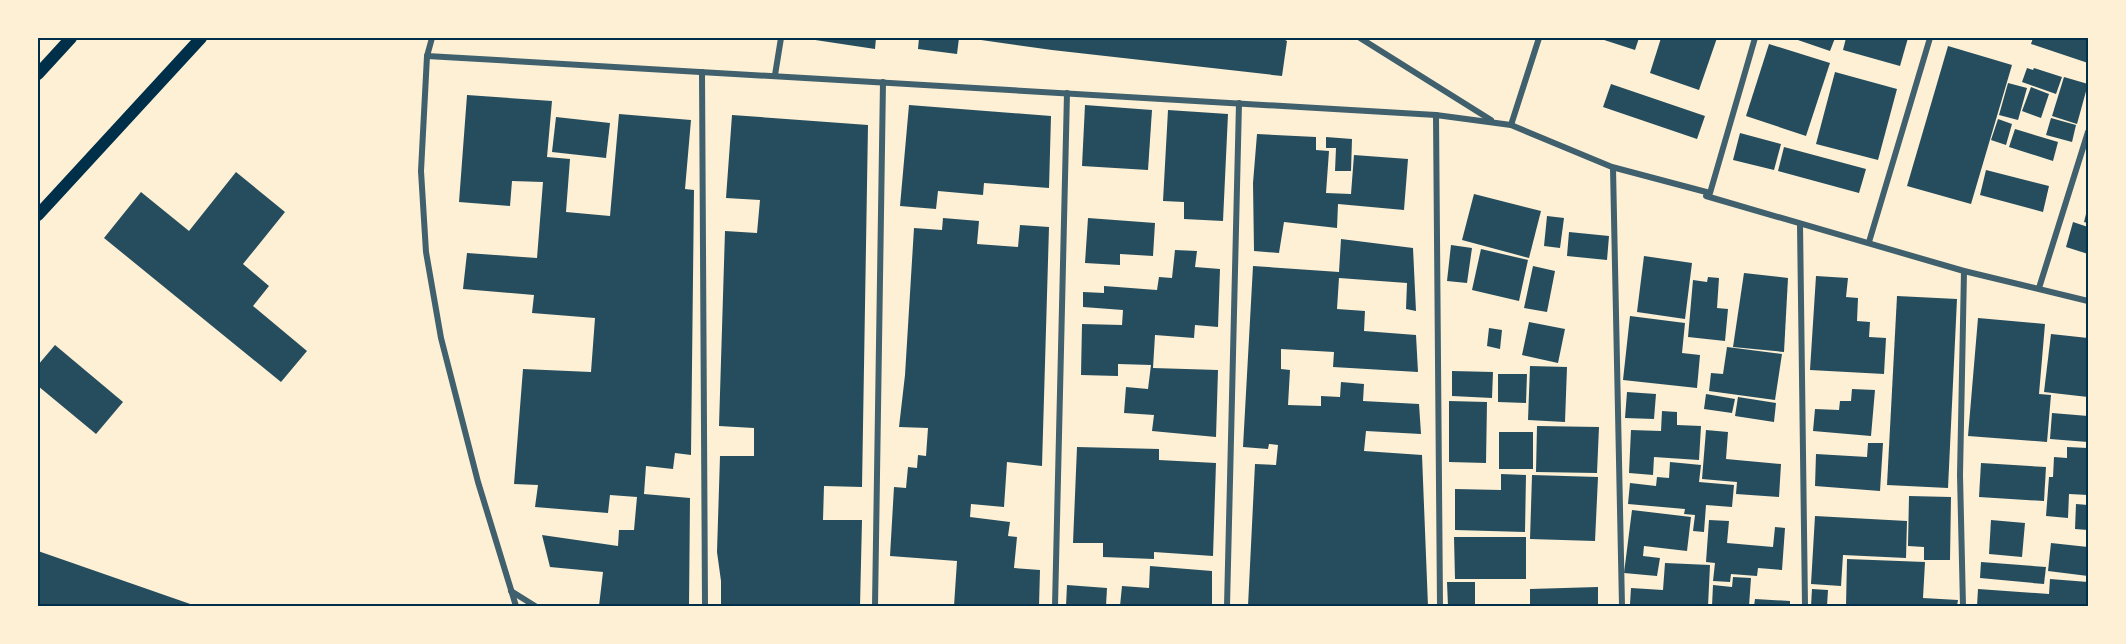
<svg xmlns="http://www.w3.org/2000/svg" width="2126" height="644" viewBox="0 0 2126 644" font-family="'Roboto Condensed',sans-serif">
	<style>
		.building { fill: #264d5e }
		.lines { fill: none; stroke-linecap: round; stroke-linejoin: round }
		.minor { stroke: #3f606c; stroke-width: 6 }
		.secondary { stroke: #003049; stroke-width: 12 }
		.neatline { fill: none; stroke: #003049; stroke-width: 2 }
	</style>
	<rect width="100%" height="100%" fill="#fdf0d5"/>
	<g class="building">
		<polygon points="802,38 876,38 875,49"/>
		<polygon points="919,38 959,38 957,54 918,49"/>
		<polygon points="967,38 1281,38 1287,41 1282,76 1052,50"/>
		<polygon points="1598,38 1639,38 1635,50"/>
		<polygon points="1661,38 1717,38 1699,90 1650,73"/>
		<polygon points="1792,38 1835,38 1830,51"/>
		<polygon points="1846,38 1908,38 1900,66 1843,50"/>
		<polygon points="2033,38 2088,38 2088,63 2031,44"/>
		<polygon points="1769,44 1830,63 1806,136 1746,116"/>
		<polygon points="1948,46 2012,65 1971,204 1907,186"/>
		<polygon points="2027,68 2033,70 2034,68 2062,77 2056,94 2022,82"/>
		<polygon points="1835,72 1897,89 1878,160 1816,144"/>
		<polygon points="2064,77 2088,84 2077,124 2052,116"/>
		<polygon points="2008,83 2027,88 2018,120 1999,115"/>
		<polygon points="1611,84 1705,116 1697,139 1603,107"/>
		<polygon points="2031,87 2049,94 2041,118 2022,111"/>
		<polygon points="467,95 552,101 547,157 570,159 566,212 610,216 619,114 691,120 685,189 694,190 691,455 675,453 673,469 646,466 644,494 690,498 689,606 599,606 603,572 550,567 542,535 618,546 619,530 634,530 637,497 610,495 608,513 535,507 538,485 514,484 523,369 591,372 595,318 532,313 534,295 463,289 467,253 537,258 543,182 512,181 510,206 459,202"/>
		<polygon points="909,105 1051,116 1049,188 984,183 983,195 938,191 936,209 900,206"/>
		<polygon points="1085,105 1152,110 1148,170 1082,166"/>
		<polygon points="1168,110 1228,114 1223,221 1184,219 1184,202 1163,201"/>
		<polygon points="732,115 868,125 862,487 824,486 823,520 862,520 860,606 721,606 721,581 717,552 720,456 754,456 754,428 719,426 725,231 757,233 760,200 726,198"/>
		<polygon points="556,117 610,123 606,158 552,152"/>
		<polygon points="2051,118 2076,125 2072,142 2046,135"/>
		<polygon points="1998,119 2012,124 2006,145 1991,140"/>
		<polygon points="2015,129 2058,142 2053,161 2009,147"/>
		<polygon points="1740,133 1781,144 1774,170 1733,160"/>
		<polygon points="1257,134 1316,137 1316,150 1329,151 1326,193 1351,194 1354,155 1408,159 1404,210 1338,204 1337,228 1284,222 1279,253 1254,251 1253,183"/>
		<polygon points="1326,137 1352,139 1351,171 1335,171 1336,148 1326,148"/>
		<polygon points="1784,147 1866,169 1859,193 1778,171"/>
		<polygon points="1986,170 2049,186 2043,212 1980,195"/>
		<polygon points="236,172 285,212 243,264 269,286 253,306 307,351 281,382 104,238 141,192 189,231"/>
		<polygon points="1474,194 1541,211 1529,258 1462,240"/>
		<polygon points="2088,206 2088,223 2084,222"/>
		<polygon points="1547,216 1564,218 1560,248 1544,246"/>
		<polygon points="943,218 979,221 977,244 1018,247 1020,225 1049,227 1042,466 1007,462 1004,507 971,504 970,517 1010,522 1008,536 1017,537 1014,568 1040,570 1039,606 954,606 957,561 890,556 894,487 906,488 908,467 917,468 918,455 926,456 928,428 899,427 905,375 914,228 942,230"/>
		<polygon points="1088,218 1155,223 1153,256 1120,254 1120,265 1085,263"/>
		<polygon points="2073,222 2088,227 2088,254 2066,247"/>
		<polygon points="1569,232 1609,236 1607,260 1567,256"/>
		<polygon points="1341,239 1413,248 1416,311 1406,309 1407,283 1339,278 1337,309 1365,311 1364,331 1416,335 1418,372 1333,367 1334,352 1281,349 1281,369 1290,370 1288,405 1321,406 1321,396 1340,397 1341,382 1364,384 1363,401 1419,404 1421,434 1366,431 1364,451 1422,455 1428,606 1248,606 1255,464 1276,465 1278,445 1269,444 1268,449 1243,447 1253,266 1339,272"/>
		<polygon points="1451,245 1472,248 1467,283 1447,281"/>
		<polygon points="1481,249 1528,260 1519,301 1472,290"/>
		<polygon points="1175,250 1197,251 1195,267 1220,269 1218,327 1195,325 1194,338 1155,335 1153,368 1218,370 1216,437 1152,431 1154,415 1124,413 1126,387 1148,389 1151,365 1118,364 1118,376 1081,375 1082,324 1122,325 1123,310 1083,307 1083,292 1104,293 1104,286 1157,290 1159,277 1172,278"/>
		<polygon points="1644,256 1692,263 1685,319 1637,312"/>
		<polygon points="1533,266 1555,271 1547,312 1524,308"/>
		<polygon points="1744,273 1788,278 1784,352 1733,347"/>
		<polygon points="1816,276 1848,278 1846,297 1858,298 1857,321 1870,322 1869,337 1886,338 1884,374 1810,370"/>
		<polygon points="1708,277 1719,278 1717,308 1728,309 1725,341 1688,337 1693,280 1707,282"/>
		<polygon points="1897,296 1957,299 1948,488 1887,485"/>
		<polygon points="1630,316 1685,323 1682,353 1700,355 1697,388 1623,380"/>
		<polygon points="1978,318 2045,324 2039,394 2051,395 2047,442 1968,436"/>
		<polygon points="1529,322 1565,329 1558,363 1522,355"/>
		<polygon points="1489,328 1502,330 1500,349 1487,346"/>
		<polygon points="2051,334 2088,338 2088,397 2044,392"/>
		<polygon points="55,345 123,402 96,434 38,386 38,365"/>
		<polygon points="1727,347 1782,354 1775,400 1709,391 1711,373 1723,374"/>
		<polygon points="1530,366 1567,367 1565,422 1528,420"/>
		<polygon points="1452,371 1493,372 1492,398 1452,396"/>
		<polygon points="1498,374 1527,374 1526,403 1498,402"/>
		<polygon points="1852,389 1875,390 1871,436 1813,431 1815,409 1839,410 1840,401 1851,401"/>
		<polygon points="1627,392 1656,394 1654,419 1625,418"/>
		<polygon points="1706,394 1735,399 1732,413 1704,409"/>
		<polygon points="1738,397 1776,403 1774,422 1735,416"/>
		<polygon points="1449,401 1487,402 1486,463 1449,462"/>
		<polygon points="1662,411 1677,412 1677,425 1701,426 1699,460 1654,457 1653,475 1629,473 1631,430 1661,431"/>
		<polygon points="2052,413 2088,416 2088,442 2050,439"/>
		<polygon points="1537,426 1599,427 1597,473 1536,472"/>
		<polygon points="1706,430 1728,432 1726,459 1781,464 1779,497 1736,494 1737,482 1702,479"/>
		<rect x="1499" y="432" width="34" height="37"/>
		<polygon points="1868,443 1883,443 1880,491 1815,486 1816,454 1867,457"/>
		<polygon points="1077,447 1159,449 1159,460 1216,463 1213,556 1154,552 1154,559 1103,557 1103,543 1073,543"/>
		<polygon points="2067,447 2088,448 2088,495 2069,494 2068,518 2046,516 2049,477 2053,477 2054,457 2067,458"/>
		<polygon points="1670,462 1701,465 1699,482 1734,485 1732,507 1706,505 1704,532 1693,531 1695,515 1684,514 1685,509 1628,504 1630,483 1656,486 1657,477 1669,478"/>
		<polygon points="1981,463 2046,467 2044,501 1979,497"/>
		<polygon points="1501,474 1526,475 1525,532 1455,530 1455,489 1501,490"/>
		<polygon points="1532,475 1598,477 1595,541 1530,539"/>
		<polygon points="1909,496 1951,497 1950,560 1924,560 1924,547 1908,546"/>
		<polygon points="2076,504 2088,505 2088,530 2075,529"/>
		<polygon points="1632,510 1691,517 1687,551 1644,546 1643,556 1660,558 1657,576 1624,573"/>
		<polygon points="1815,516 1907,521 1906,558 1843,555 1841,586 1811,584"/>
		<polygon points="1709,520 1729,521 1727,543 1773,547 1775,527 1785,528 1782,570 1758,568 1757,576 1731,574 1730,582 1713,581 1715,563 1706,562"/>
		<polygon points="1991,520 2025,523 2022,557 1989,554"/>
		<polygon points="1454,537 1526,537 1526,579 1455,579"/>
		<polygon points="2051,543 2088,547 2088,576 2048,571"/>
		<polygon points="38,551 196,606 38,606"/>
		<polygon points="1847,559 1925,562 1923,598 1958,600 1957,606 1846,606"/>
		<polygon points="1981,562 2046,567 2044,584 1980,578"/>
		<polygon points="1665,563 1710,565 1708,606 1630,604 1631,588 1663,590"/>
		<polygon points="1150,566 1212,571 1212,606 1120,606 1122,586 1149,588"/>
		<polygon points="1733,577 1751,578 1749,606 1712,606 1713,585 1732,587"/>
		<polygon points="2050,579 2088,582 2088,606 1977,606 1978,589 2049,594"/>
		<polygon points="1447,582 1475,582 1475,606 1448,606"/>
		<polygon points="1067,585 1107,588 1106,606 1066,606"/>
		<polygon points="1598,587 1598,606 1530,606 1530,589"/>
		<polygon points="1812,589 1828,590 1827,606 1811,606"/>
		<polygon points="1755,599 1790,601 1790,606 1754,606"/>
	</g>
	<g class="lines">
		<g class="minor">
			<polyline points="432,38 427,56 421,171 426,252 441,338 478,482 516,606"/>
			<polyline points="1360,38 1491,120"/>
			<polyline points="427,56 1436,115 1511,125 1612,167 1710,193 1755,38"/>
			<polyline points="702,72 705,606"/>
			<polyline points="775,75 781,38"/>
			<polyline points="1436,115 1440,606"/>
			<polyline points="1511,125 1539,38"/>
			<polyline points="1613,168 1622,606"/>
			<polyline points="1706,196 1964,271 2088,301"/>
			<polyline points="1800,224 1805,606"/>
			<polyline points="1869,242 1930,38"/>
			<polyline points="2039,288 2088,132"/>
			<polyline points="511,591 535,606"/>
			<polyline points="875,606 883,82"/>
			<polyline points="1055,606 1067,93"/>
			<polyline points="1227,606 1239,103"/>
			<polyline points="1963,606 1960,475 1964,271"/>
		</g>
		<g class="secondary">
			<polyline points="38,74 71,38"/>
			<polyline points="38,215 201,38"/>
		</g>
	</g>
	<rect width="2126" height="644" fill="none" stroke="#fdf0d5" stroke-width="78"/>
	<rect x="39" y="39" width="2048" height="566" class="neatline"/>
</svg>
